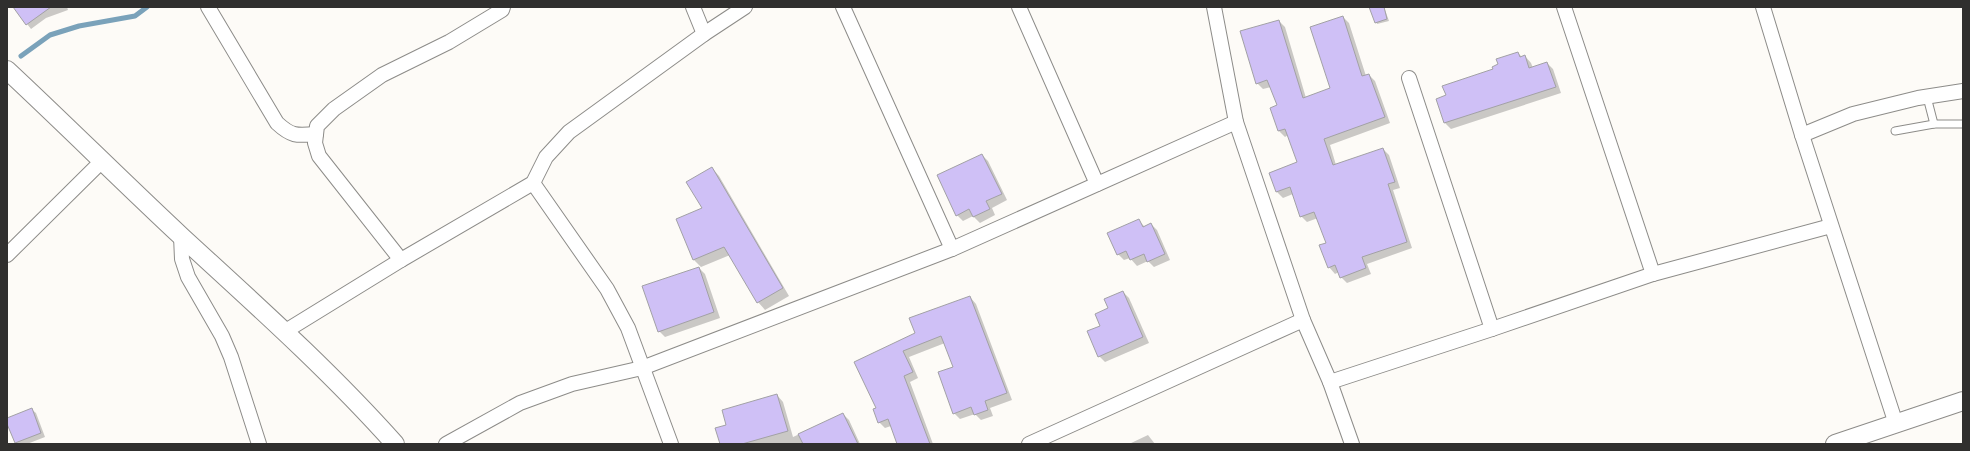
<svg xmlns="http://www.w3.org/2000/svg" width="1970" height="451" viewBox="0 0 1970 451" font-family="'DejaVu Sans',sans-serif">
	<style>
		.shadow { fill: #0003 }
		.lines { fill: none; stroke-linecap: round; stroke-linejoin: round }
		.stream { stroke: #7aa2ba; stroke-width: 5 }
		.building { fill: #cfc0f6; stroke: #a2a1a5 }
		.service-casing { stroke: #8d8c89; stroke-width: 9 }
		.minor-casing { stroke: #8d8c89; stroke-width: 16 }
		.tertiary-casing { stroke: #8d8c89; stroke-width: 20 }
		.service { stroke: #fff; stroke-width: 7 }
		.minor { stroke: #fff; stroke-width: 14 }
		.tertiary { stroke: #fff; stroke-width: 18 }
	</style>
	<rect width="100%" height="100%" fill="#fdfbf7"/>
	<g class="shadow">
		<polygon points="14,7 67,7 68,10 46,18 31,29"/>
		<polygon points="1372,7 1384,7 1389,21 1377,24"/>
		<polygon points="1343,17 1349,23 1366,76 1369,75 1375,81 1390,123 1330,145 1336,165 1383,149 1389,155 1400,188 1393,190 1412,248 1367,264 1371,274 1347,283 1341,277 1339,272 1335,274 1329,267 1328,243 1318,218 1307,222 1301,216 1293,194 1283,198 1277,192 1270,173 1298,162 1288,135 1285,137 1279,131 1278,106 1271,87 1263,89 1257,83 1279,21 1285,27 1306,98 1331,88"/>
		<polygon points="1518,53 1522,57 1525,56 1531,63 1533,68 1547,63 1553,69 1561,93 1451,129 1445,123 1447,96 1494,69"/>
		<polygon points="982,155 988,161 1007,200 992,208 995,215 980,223 973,216 963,221 957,215"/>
		<polygon points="712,168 719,176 789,296 765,310 758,302 730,255 701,267 694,260 677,219 703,209"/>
		<polygon points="1138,220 1145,227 1151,224 1157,230 1170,260 1154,267 1148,261 1137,266 1130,258 1124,260 1118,254"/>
		<polygon points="699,268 705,274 720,318 665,337 659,331"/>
		<polygon points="1123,292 1129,298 1149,343 1105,362 1099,356 1101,326 1110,308"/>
		<polygon points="970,297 976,304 1012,400 990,408 993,416 981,420 975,414 960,419 954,413 954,368 945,343 909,357 918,378 910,382 933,444 898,444 891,426 885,428 879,422 877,408 855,363 917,334"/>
		<polygon points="777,395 783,402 793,437 843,414 849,420 860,444 721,444 727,426"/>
		<polygon points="31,409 36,413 45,437 27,444 17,444 7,419"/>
		<polygon points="1148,435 1155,444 1129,444"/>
	</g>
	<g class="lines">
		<polyline class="stream" points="21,56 50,35 79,26 135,16 147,7"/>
	</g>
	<g class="building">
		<polygon points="13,7 51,7 26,25"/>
		<polygon points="1369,7 1384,7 1387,19 1375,23"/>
		<polygon points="1343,16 1362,76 1369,74 1385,117 1324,139 1333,165 1383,148 1395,182 1388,184 1407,242 1362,257 1366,268 1340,278 1335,265 1328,268 1319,245 1326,243 1314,212 1300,217 1290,187 1276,192 1269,173 1297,162 1285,129 1278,131 1270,108 1277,105 1267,80 1256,84 1240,31 1279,20 1303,98 1330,88 1310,27"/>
		<polygon points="1518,52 1520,57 1525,55 1529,68 1547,62 1556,87 1444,123 1436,99 1446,95 1442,86 1493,69 1492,67 1498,64 1496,59"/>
		<polygon points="982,154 1002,194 986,201 990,209 973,217 969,209 956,216 937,175"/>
		<polygon points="712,167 783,288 757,303 724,247 693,260 676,219 702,208 686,182"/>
		<polygon points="1139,219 1143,227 1151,223 1165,254 1147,262 1144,254 1130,260 1126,251 1117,255 1107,233"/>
		<polygon points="699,267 714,312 658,332 642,286"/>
		<polygon points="1123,291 1143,337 1098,357 1087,331 1100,326 1095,314 1108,308 1104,299"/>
		<polygon points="970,296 1007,393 985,401 988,410 974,415 971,407 953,414 938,372 953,367 941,336 903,351 913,372 904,376 930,444 897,444 888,419 878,423 873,409 876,408 854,362 915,333 909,318"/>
		<polygon points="777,394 788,431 742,444 720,444 715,428 726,425 722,410"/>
		<polygon points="32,408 41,433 15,443 7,424 7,418"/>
		<polygon points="843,413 858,444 803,444 798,434"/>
	</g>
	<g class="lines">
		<g class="service-casing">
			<g id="service">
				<polyline points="1927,97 1934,124"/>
				<polyline points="1895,131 1934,124 1962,124"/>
			</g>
		</g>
		<g class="minor-casing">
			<g id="minor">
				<path d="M208,7L277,123C291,136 296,136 316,134"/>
				<polyline points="693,7 704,34"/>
				<polyline points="843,7 952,249"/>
				<polyline points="1019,7 1097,184"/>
				<polyline points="1214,7 1236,122 1303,320 1330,382 1352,444"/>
				<polyline points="1564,7 1653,274"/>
				<polyline points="1763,7 1802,135 1896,424"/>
				<polyline points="1409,78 1492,329"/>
				<polyline points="1802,135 1853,114 1918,98 1963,91"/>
				<polyline points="533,183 607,289 628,328 671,444"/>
				<polyline points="181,236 182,259 188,277 222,336 231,357 259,444"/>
				<polyline points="7,255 103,160"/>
				<polyline points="401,260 319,156 315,143 317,126 334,109 382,75 449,42 502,10 503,7"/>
				<polyline points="284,332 401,260 533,183 546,157 569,132 704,34 745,7"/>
				<polyline points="1330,382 1492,329 1653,274 1831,226"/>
				<polyline points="446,444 520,403 572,384 642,368 952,249 1236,122"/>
				<polyline points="1029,444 1303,320"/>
			</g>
		</g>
		<g class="tertiary-casing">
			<g id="tertiary">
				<path d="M7,70C66,125 123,182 182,237C255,304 329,370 395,444"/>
				<polyline points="1835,444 1963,401"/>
			</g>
		</g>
		<use href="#service" class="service"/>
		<use href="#minor" class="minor"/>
		<use href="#tertiary" class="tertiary"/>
	</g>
	<rect width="1970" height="451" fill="none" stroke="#302f2e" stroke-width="16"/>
</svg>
